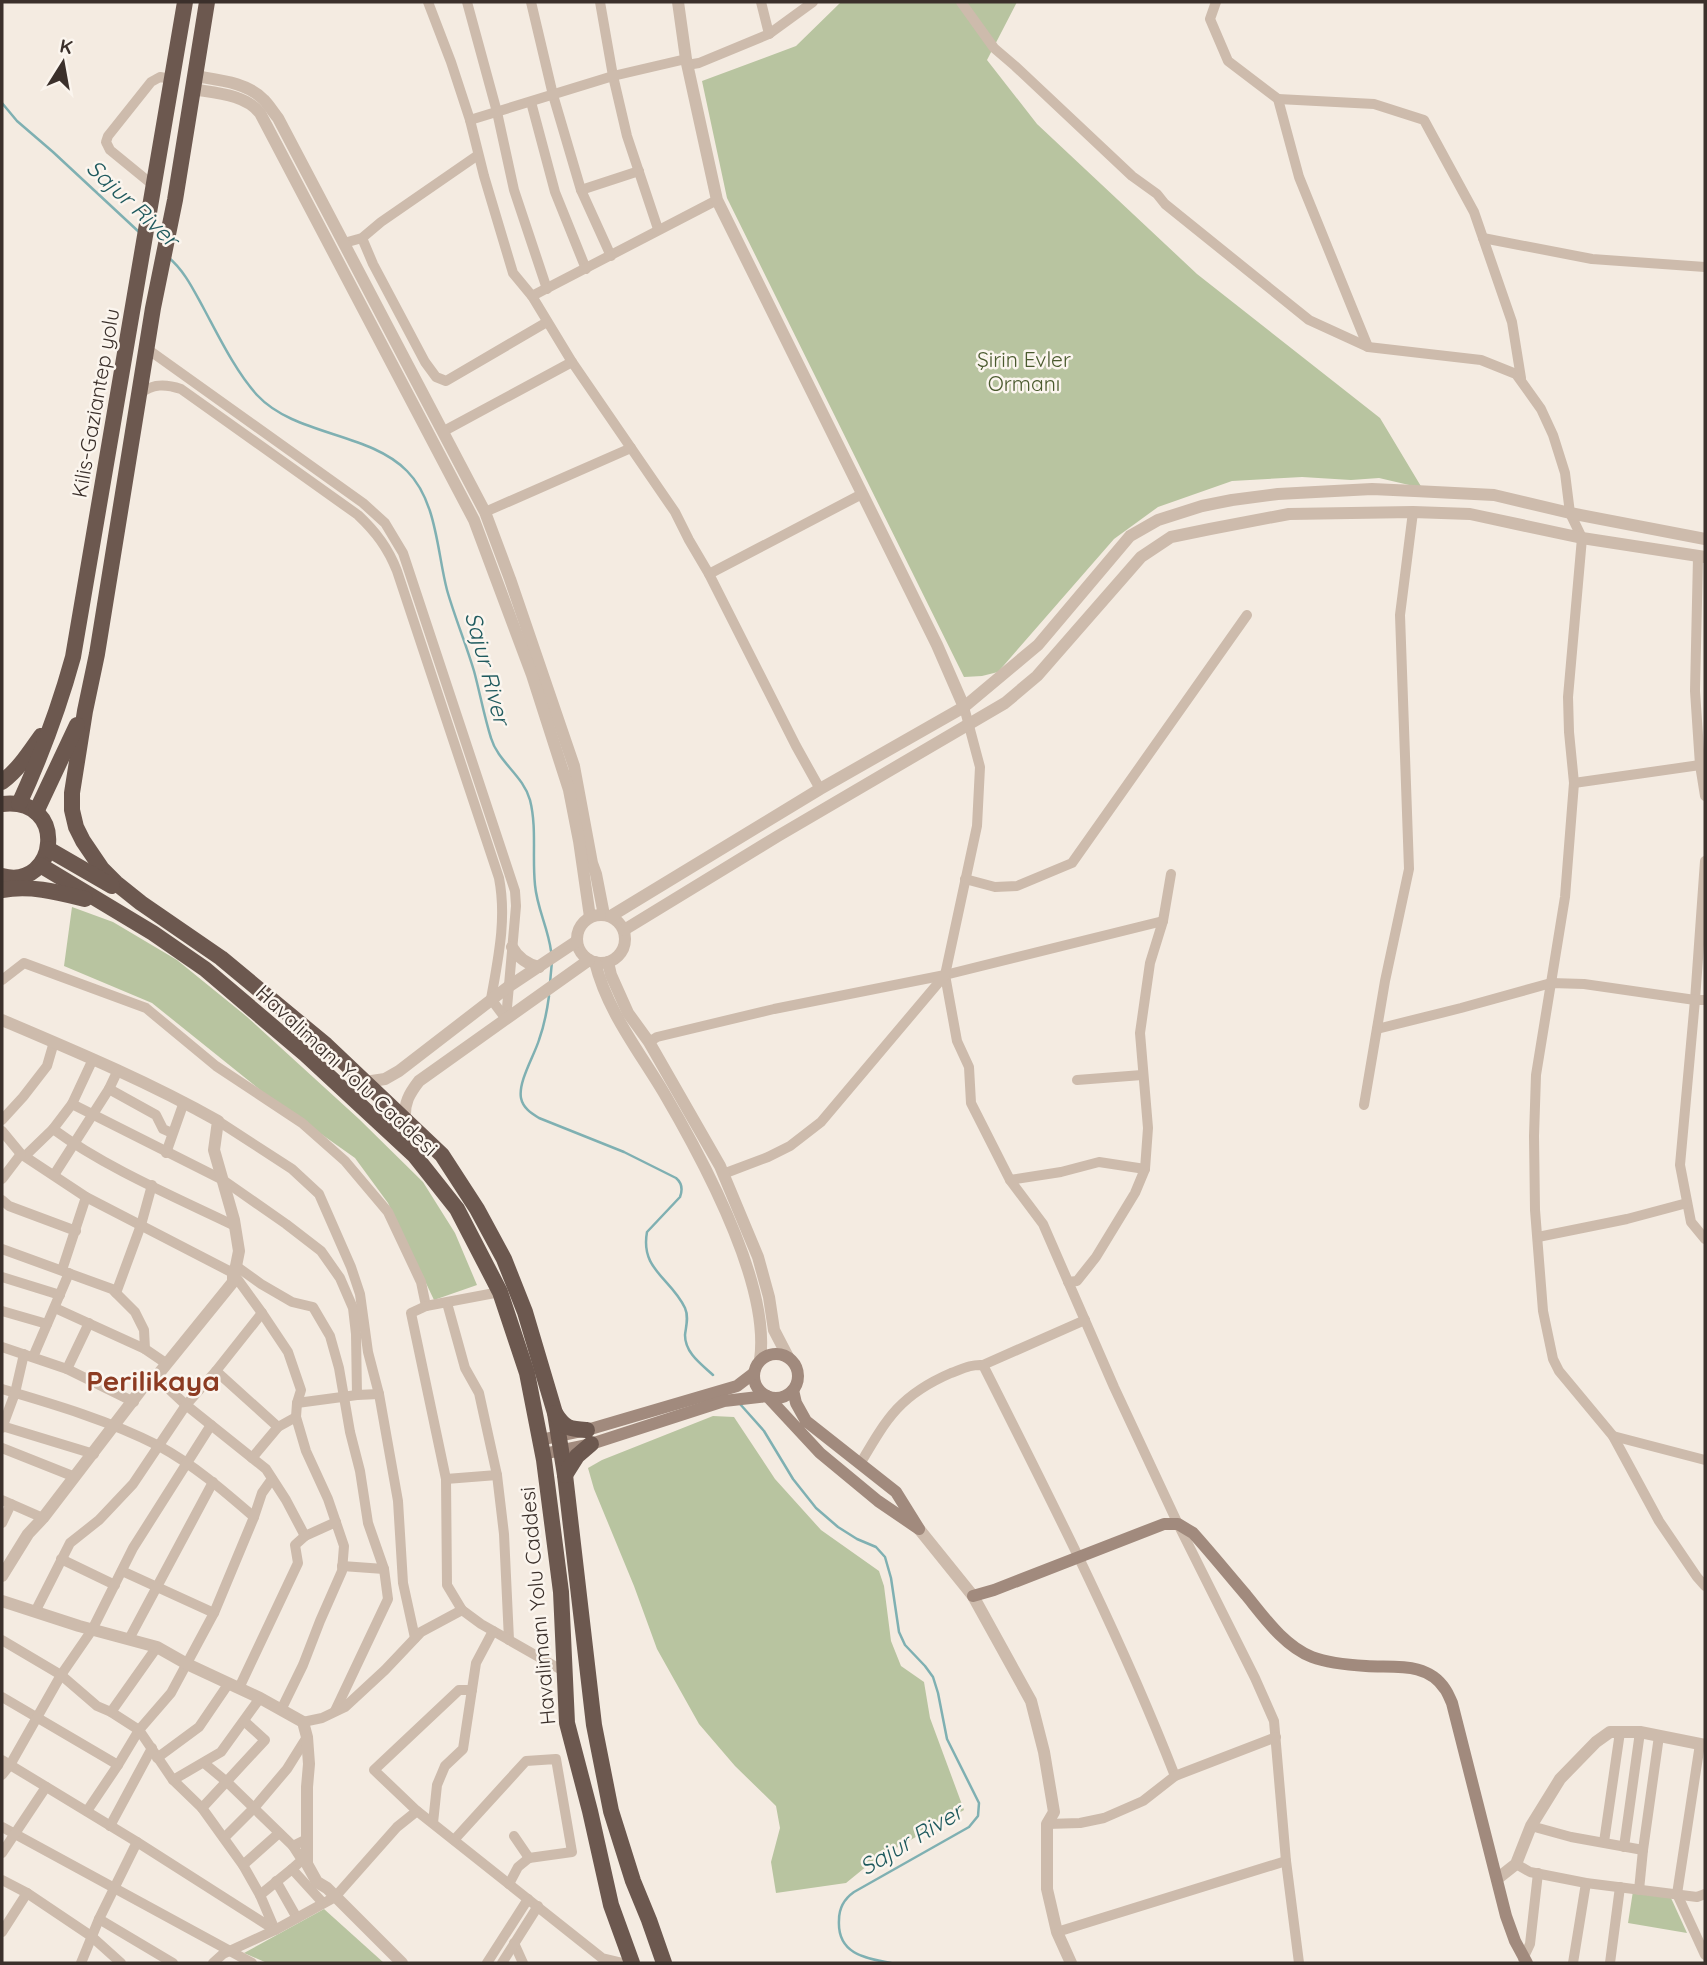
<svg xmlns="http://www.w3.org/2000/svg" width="1707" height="1965" viewBox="0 0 1707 1965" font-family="Quicksand,sans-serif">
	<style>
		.green { fill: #b8c4a0 }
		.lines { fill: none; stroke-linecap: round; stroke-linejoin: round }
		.stream { stroke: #7fb0b2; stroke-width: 2.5 }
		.minor { stroke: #cdbbac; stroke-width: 10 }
		.tertiary { stroke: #cdbbac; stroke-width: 12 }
		.secondary { stroke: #a18a7d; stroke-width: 12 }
		.trunk { stroke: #6c584f; stroke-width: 16 }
		.labels { text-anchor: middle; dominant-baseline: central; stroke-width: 5; stroke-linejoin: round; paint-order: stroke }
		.park-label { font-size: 21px; fill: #4a5a2e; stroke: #fbf5ee }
		.street-label { font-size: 21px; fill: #3b302b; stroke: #fbf5ee }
		.water-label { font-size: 23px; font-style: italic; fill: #1f5a5e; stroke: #fbf5ee }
		.district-label { font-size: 28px; font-weight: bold; fill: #8c3b22; stroke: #fbf5ee }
	</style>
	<rect width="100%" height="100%" fill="#f4ebe1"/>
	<g class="green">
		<polygon points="841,2 1017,2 987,60 1037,124 1197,274 1380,418 1422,488 1379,478 1351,480 1302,477 1232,481 1158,507 1114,539 998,672 982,676 964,677 727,198 702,81 796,46"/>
		<polygon points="72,907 113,922 177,960 246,1016 359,1119 423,1182 455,1233 477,1285 434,1300 388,1203 355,1158 269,1097 152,1003 64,966"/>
		<polygon points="713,1416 734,1417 775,1479 821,1530 879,1571 884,1586 891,1641 901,1666 924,1682 930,1718 964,1810 873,1861 846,1883 776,1893 771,1862 780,1828 776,1806 735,1766 699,1724 657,1649 634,1586 594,1489 588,1468 602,1460"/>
		<polygon points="1633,1891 1671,1898 1687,1933 1628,1923"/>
		<polygon points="324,1909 384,1963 267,1963 244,1953"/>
	</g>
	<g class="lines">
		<g class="stream">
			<polyline points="2,103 17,121 53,152 139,232"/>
			<path d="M168,257C185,271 194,291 204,309C219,337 236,372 257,395C295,436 369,432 407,471C437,501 437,552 447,590C455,618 466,644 474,671C480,693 484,716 491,738C498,762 523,775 530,800C537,828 532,856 535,885C537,908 548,928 551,951"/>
			<polyline points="550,983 552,961"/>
			<path d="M549,996C547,1011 544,1026 539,1040C534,1056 518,1082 521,1098C523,1108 531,1113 539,1118L624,1152L676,1178C682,1183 683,1189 680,1197L647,1232C640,1270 671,1278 685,1308C689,1317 686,1326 685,1335C685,1353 701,1364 713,1375"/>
			<path d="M740,1404L764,1431L793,1479L816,1508L838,1527L857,1539L876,1547L885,1557L891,1578L899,1632L905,1645L925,1666L933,1677L938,1693L947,1739L979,1803L978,1816L969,1827L854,1892C844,1899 839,1908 839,1920C837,1953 863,1958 891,1963"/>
		</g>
		<g class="minor">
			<polyline points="428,2 451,62 470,120 484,176 513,273 532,296 572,362 675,512 689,540 709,574 796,746 820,789"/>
			<polyline points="467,2 497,112 514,190 547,289"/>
			<polyline points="531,2 553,95 581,190 611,256"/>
			<polyline points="600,2 613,76 627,136 658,229"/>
			<polyline points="961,2 994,48 1015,66 1132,176 1157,194 1165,204 1309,320 1368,347 1481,360 1516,374 1541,409 1553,435 1565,473 1570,513 1582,538 1568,697 1569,732 1574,783 1565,897 1536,1075 1534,1136 1535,1210 1543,1311 1553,1359 1559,1371 1613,1436 1659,1521 1697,1577 1705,1586"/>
			<polyline points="1216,2 1210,19 1228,61 1278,99 1299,177 1368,347"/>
			<polyline points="769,34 813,2"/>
			<polyline points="687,65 699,63 769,34 761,2"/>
			<polyline points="1278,99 1374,104 1424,120 1474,212 1512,322 1521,378"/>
			<polyline points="531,102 555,192 586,269"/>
			<polyline points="470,120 613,76 686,59"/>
			<polyline points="154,186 110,150 106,142 108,136 151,82 160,77 171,79"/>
			<polyline points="581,190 639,171"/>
			<polyline points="362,238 373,264 425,362 436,377 446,381 547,322"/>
			<polyline points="1483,238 1592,259 1705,267"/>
			<polyline points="344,243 362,238 381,222 478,155"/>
			<polyline points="532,296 717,200"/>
			<polyline points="146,348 363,503 385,523 403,553 515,891 516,906 506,1019"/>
			<path d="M140,394C152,383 166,384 181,389L358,515C376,532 388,548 397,571L499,878C507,919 498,959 491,999L506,1019"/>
			<polyline points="444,431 572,362"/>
			<polyline points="485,512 631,448"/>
			<polyline points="1698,557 1695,691 1700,765 1705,796"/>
			<polyline points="709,574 862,494"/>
			<polyline points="1574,783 1700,765"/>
			<polyline points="1705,861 1695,1000 1680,1165 1691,1222 1705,1239"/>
			<polyline points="965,879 995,887 1017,886 1072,863 1247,615"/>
			<polyline points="945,975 957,1041 969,1067 971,1103 1010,1180 1043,1224 1114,1387 1178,1524 1255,1678 1274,1721 1286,1861 1299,1963"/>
			<polyline points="2,980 24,963 146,1008 216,1066 302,1123 345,1161 388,1212 421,1282 426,1306 500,1292"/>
			<polyline points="1377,1029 1461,1008 1551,983 1584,984 1695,1000 1705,1000"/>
			<polyline points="649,1042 657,1037 774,1009 945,975 1163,921"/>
			<polyline points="1077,1080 1142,1075"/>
			<polyline points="109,1089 156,1115 163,1129 172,1133"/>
			<polyline points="72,1104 223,1180 286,1224 321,1251 340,1278 353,1308 356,1334 357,1395"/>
			<polyline points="1364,1105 1385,981 1409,869 1400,615 1413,512"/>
			<polyline points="2,1120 23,1097 47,1066 54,1042"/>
			<polyline points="218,1121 292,1169 319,1194 351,1267 360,1294 368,1352 379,1394 398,1501 403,1583 415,1638"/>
			<path d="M53,1129C106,1168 175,1197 235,1226"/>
			<polyline points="2,1131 21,1154 86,1197 233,1273 262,1313 288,1352 301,1390 297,1403 296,1417 306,1451 328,1499 344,1546 342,1571 320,1621 303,1665 281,1710"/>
			<polyline points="166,1153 184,1102"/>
			<polyline points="25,1156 53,1129 72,1104 93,1059"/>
			<polyline points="723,1174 768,1157 790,1146 821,1122 945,975 977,826 980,767 964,707"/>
			<polyline points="54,1175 109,1089 118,1070"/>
			<polyline points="2,1179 21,1154"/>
			<polyline points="1010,1180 1061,1172 1099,1162 1145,1169"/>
			<polyline points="2,1200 9,1206 76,1231"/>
			<polyline points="1538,1237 1627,1219 1687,1203"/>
			<polyline points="2,1249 112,1289 135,1312 144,1330 145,1349 167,1364"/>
			<polyline points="236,1266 261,1284 292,1302 313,1307 330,1336 339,1368 350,1432 360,1471 368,1523 384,1569 388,1599 335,1711"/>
			<polyline points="62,1270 86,1197"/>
			<polyline points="2,1277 60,1295"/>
			<polyline points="1068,1282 1077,1281 1096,1257 1135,1193 1145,1169 1148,1128 1140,1033 1150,963 1163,921 1171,874"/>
			<polyline points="116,1293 141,1225 152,1185"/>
			<polyline points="447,1303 465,1368 479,1393 497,1475 504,1534 509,1640"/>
			<polyline points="55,1308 145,1349"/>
			<polyline points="2,1311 47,1324"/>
			<polyline points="2,1347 67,1369 134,1402"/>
			<polyline points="33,1357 69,1273"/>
			<polyline points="983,1365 1085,1320"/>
			<polyline points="67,1369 89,1323"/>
			<polyline points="216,1371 278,1427"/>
			<polyline points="156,1377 186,1405 266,1469 286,1500 305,1536 336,1522"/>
			<path d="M2,1389C53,1404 111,1421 159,1446C194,1465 224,1491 254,1517L214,1613L171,1693L139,1730L118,1765L87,1811"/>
			<polyline points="297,1403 357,1395 379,1394"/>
			<polyline points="2,1426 94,1454"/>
			<polyline points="2,1428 15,1393 24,1354"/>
			<polyline points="1613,1436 1705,1460"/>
			<polyline points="2,1448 75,1477"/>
			<polyline points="252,1458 278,1427 296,1417"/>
			<path d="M860,1464C887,1418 900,1395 951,1373C962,1369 971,1364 983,1365C1051,1500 1120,1635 1175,1776"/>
			<polyline points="446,1479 497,1475"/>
			<polyline points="2,1500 43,1518"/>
			<polyline points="254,1517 262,1493 272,1479"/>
			<polyline points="2,1523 11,1504"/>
			<polyline points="61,1559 115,1585"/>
			<polyline points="342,1566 384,1569"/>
			<polyline points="122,1571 214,1613"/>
			<polyline points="462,1610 481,1624 565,1672"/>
			<polyline points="35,1612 70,1543 99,1520 133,1484 186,1405 216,1371 262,1313"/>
			<polyline points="129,1639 213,1482"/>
			<polyline points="2,1640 61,1675 97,1706 111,1712 139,1730 173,1780 202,1808 243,1865 260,1895 275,1930 137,1842 2,1760"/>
			<polyline points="239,1688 298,1563 295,1545 305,1536"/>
			<polyline points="472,1690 459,1690 374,1770 417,1811 602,1958 623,1963"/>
			<polyline points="2,1697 118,1765"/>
			<polyline points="111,1712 157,1647"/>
			<polyline points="303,1722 322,1718 345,1707 385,1670 421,1632 462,1610 447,1585 446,1479 411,1313 426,1306"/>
			<polyline points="1700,1744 1677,1894 1705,1955"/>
			<polyline points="157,1758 199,1727 229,1683"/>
			<polyline points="204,1763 227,1782 293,1846 307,1839"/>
			<polyline points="2,1775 10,1765 61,1675 92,1630 133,1548 211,1425"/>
			<polyline points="173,1780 221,1752 260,1698"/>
			<polyline points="202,1808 265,1740 244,1721"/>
			<polyline points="433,1823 437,1785 445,1766 463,1749 476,1663 493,1631"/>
			<polyline points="1047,1824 1080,1823 1104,1818 1143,1801 1175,1776 1276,1737"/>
			<polyline points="110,1826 152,1748"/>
			<polyline points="1531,1826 1571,1837 1643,1850"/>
			<polyline points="2,1827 252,1963"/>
			<polyline points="514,1836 529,1858"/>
			<polyline points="224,1838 254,1808 287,1769 307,1737"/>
			<polyline points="454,1840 526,1761 556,1759 572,1852 529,1858 518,1867 509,1884"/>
			<polyline points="1604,1842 1620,1732"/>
			<polyline points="1624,1847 1640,1732"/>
			<polyline points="2,1853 46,1787"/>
			<polyline points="1516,1864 1530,1872 1586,1883 1697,1897 1705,1894"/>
			<polyline points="243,1865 279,1833"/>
			<polyline points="292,1869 302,1860 293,1846"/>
			<polyline points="2,1880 27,1893 91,1936 121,1963"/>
			<polyline points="276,1881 297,1918"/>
			<polyline points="1639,1890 1643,1850 1659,1736"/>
			<polyline points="260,1895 292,1869 323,1903"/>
			<polyline points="99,1919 173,1963"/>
			<polyline points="2,1932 27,1893"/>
			<polyline points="1057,1932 1286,1861"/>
			<polyline points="514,1943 523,1963"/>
			<polyline points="1523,1959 1530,1944 1538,1873"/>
			<polyline points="81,1963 99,1919 137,1842"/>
			<polyline points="213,1963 223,1954 275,1930 335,1897 397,1827 417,1811"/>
			<polyline points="487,1963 528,1899"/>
			<polyline points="502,1963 538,1906"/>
			<polyline points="1573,1963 1586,1883"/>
			<polyline points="1610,1963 1620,1887"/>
		</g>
		<g class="tertiary">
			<polyline points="678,2 686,59 717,200 937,645 964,707"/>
			<path d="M195,76C218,80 247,82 264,100C269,105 273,112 278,118L485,512L510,579L574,766L592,863L596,874L604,915"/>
			<path d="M192,89C215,93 245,94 260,113L474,520L532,675L569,790L579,841L590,917"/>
			<circle cx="601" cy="939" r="24"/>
			<polyline points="611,916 820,789 964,707 1038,645 1130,536 1158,520 1202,506 1232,500 1278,494 1372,489 1415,491 1494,495 1570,513 1705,539"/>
			<polyline points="624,930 778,836 1005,703 1037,676 1141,557 1171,537 1210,529 1289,514 1413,512 1470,514 1582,538 1705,557"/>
			<path d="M512,947C518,958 527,964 539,967"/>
			<path d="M595,962C607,1011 639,1051 664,1093C702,1158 771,1284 760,1360"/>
			<polyline points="608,962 611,975 628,1013 649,1042 720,1166 758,1257 769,1297 774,1330 788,1357"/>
			<path d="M2,1020C75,1051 149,1082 218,1121L214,1150L234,1220L239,1251L236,1266L233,1273V1282L156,1377L147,1382L43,1518L28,1534L2,1576"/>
			<polyline points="365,1082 385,1079 399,1071 508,987 577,941"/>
			<path d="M405,1119C404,1103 409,1094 419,1081L589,960"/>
			<polyline points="919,1529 973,1596 1031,1701 1044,1752 1054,1812 1047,1824 1047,1889 1057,1932 1071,1963"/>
			<polyline points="2,1601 79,1626 157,1647 187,1664 260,1698 303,1722 307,1737 309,1764 307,1787 307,1864 317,1882 327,1888 402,1963"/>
			<polyline points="1497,1879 1516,1864 1531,1826 1560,1779 1596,1742 1610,1732 1640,1732 1705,1745"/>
		</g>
		<g class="secondary">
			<circle cx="776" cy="1376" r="22"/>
			<polyline points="540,1440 587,1430 737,1386 754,1373"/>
			<polyline points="543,1454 591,1444 724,1401 767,1396 820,1453 878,1501 919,1529 896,1492 806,1421 796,1403 793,1390"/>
			<path d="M973,1596L994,1590L1164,1524H1178L1193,1533C1211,1553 1228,1574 1246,1595C1264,1617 1284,1646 1312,1657C1328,1663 1349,1665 1366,1666C1393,1668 1427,1661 1445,1689C1448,1693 1450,1699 1452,1703L1506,1916L1515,1941L1527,1963"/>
		</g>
		<g class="trunk">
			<polyline points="207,2 175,200 153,308 97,654 85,711 72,793 72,810 76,827 83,841 102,869 116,883 141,903 221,958 326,1045 442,1155 477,1209 504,1259 525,1312 555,1413 565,1475 594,1725 611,1811 633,1881 649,1920 664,1963"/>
			<path d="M2,782C19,769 29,753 41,736"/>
			<path d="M2,804C69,796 58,891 2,876"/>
			<path d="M19,804C41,756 59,708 73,657L185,2"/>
			<polyline points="36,812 77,725"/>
			<polyline points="48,849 112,886"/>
			<polyline points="40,865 153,933 205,969 305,1054 415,1156 457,1209 500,1292 527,1373 544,1460 561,1592 567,1723 590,1811 611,1905 632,1963"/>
			<path d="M2,890C31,885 57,892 85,899"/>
			<path d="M555,1413C565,1429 570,1429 587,1430"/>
			<polyline points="565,1475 577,1456 591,1444"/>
		</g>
	</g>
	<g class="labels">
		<g class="park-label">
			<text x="1024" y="359">Şirin Evler<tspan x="1024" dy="24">Ormanı</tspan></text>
		</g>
		<g class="street-label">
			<text transform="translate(95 403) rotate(-80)">Kilis-Gaziantep yolu</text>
			<text transform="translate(347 1070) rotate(43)">Havalimanı Yolu Caddesi</text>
			<text transform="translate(537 1606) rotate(-95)">Havalimanı Yolu Caddesi</text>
		</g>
		<g class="water-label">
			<text transform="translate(133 203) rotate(43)">Sajur River</text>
			<text transform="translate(488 668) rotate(75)">Sajur River</text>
			<text transform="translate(911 1839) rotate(-31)">Sajur River</text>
		</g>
		<g class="district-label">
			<text x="153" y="1380">Perilikaya</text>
		</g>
	</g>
	<rect width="1707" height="1965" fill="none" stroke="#3b302b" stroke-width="7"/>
	<g transform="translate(63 63) rotate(11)" stroke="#fbf5ee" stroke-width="5" paint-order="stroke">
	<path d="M0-5L12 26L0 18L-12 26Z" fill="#3b302b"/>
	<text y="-10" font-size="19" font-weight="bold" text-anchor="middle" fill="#3b302b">K</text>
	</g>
</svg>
